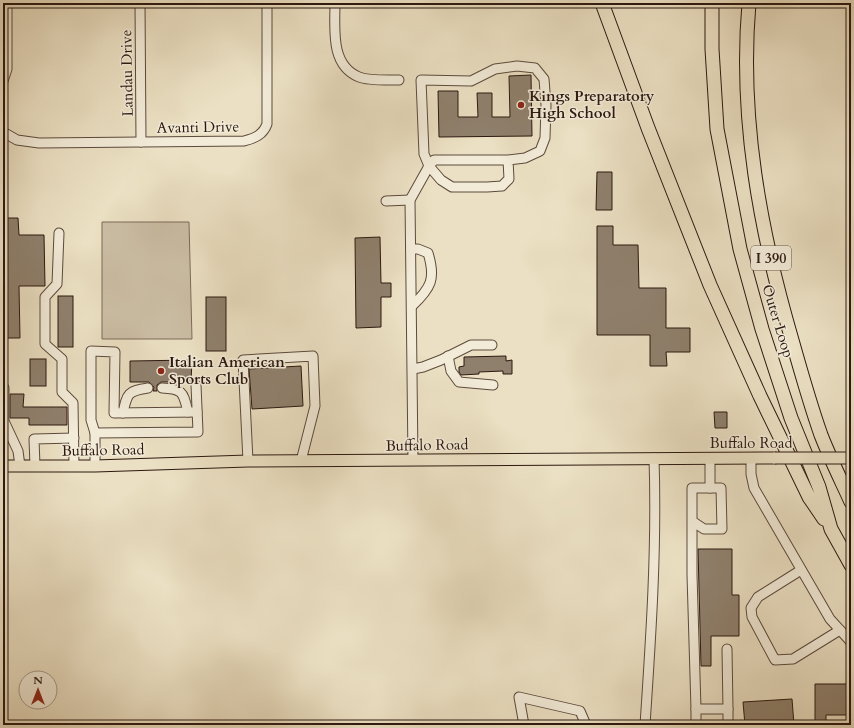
<svg xmlns="http://www.w3.org/2000/svg" width="854" height="728" viewBox="0 0 854 728" font-family="Cardo,serif">
	<style>
		.green { fill: #cbbea5; stroke: #7c6b5a }
		.building { fill: #8f806d; stroke: #2c1810 }
		.lines { fill: none; stroke-linecap: round; stroke-linejoin: round }
		.minor-casing { stroke: #5c4a3d; stroke-width: 11 }
		.major-casing { stroke: #2c1810; stroke-width: 13 }
		.highway-casing { stroke: #2c1810; stroke-width: 15 }
		.minor { stroke: #f2ebd8; stroke-width: 9 }
		.major { stroke: #ebe0c3; stroke-width: 11 }
		.highway { stroke: #ebe0c3; stroke-width: 13 }
		.major-bridge-casing { stroke: #2c1810; stroke-width: 13; stroke-linecap: butt }
		.major-bridge { stroke: #ebe0c3; stroke-width: 11 }
		.poi-dot { fill: #8f2418; stroke: #f2ebd8; stroke-width: 1.5 }
		.labels { text-anchor: middle; dominant-baseline: central; stroke-width: 3; stroke-linejoin: round; paint-order: stroke }
		.shield { fill: #f2ebd8; stroke: #67574c; stroke-width: 1 }
		.shield-label { font-size: 14px; font-weight: bold; fill: #2c1810 }
		.street-label { font-size: 15px; fill: #2c1810; stroke: #f2ebd8 }
		.poi-label { font-size: 15px; font-weight: bold; fill: #2c1810; stroke: #f2ebd8; text-anchor: start }
	</style>
	<rect width="100%" height="100%" fill="#ebe0c3"/>
	<filter id="stains"><feTurbulence type="fractalNoise" baseFrequency=".005" numOctaves="4"/><feColorMatrix values="0 0 0 0 .2 0 0 0 0 .09 0 0 0 0 .02 0 0 0 .5 -.17"/></filter>
	<radialGradient id="worn" r=".72"><stop offset=".6" stop-color="#630" stop-opacity="0"/><stop offset="1" stop-color="#630" stop-opacity=".3"/></radialGradient>
	<polygon class="green" points="102,222 189,222 192,339 102,339"/>
	<g class="building">
		<polygon points="531,75 532,136 439,137 438,91 458,91 458,117 478,117 477,93 492,93 492,117 510,117 509,76"/>
		<polygon points="597,172 612,172 612,210 596,210"/>
		<polygon points="3,218 18,218 19,235 44,235 45,286 19,286 20,338 3,338"/>
		<polygon points="597,226 613,226 613,245 638,245 639,288 666,288 666,328 690,328 690,352 666,352 667,366 650,366 650,335 597,335"/>
		<polygon points="380,237 381,283 391,283 391,297 381,297 381,327 356,328 355,238"/>
		<rect x="58" y="296" width="15" height="51"/>
		<rect x="206" y="297" width="20" height="54"/>
		<polygon points="506,356 506,361 512,360 512,374 503,374 503,371 479,372 479,374 461,375 459,372 459,367 464,366 464,357"/>
		<rect x="30" y="359" width="16" height="27"/>
		<polygon points="192,360 191,382 161,382 157,385 157,391 153,391 154,387 149,382 130,382 130,361"/>
		<polygon points="301,366 303,406 252,409 249,369"/>
		<polygon points="10,394 24,394 23,407 67,407 67,425 29,425 29,418 10,418"/>
		<polygon points="714,412 727,412 727,428 715,428"/>
		<polygon points="698,549 732,549 732,595 739,595 739,636 711,636 711,666 701,666"/>
		<polygon points="815,684 851,684 851,715 826,715 826,725 815,725"/>
		<polygon points="792,699 794,725 745,725 743,702"/>
	</g>
	<g class="lines">
		<g class="minor-casing">
			<g id="minor">
				<polyline points="140,3 141,142"/>
				<path d="M335,3C335,29 330,65 359,77C369,81 388,80 399,80"/>
				<polyline points="3,81 7,69 7,3"/>
				<path d="M3,132L17,140L39,143L244,141C255,138 263,135 267,124V3"/>
				<polyline points="386,201 410,200"/>
				<polyline points="59,233 57,284 45,297 45,344 62,359 62,392 73,403 74,466"/>
				<path d="M411,249H418L428,253C436,279 431,288 412,306"/>
				<polyline points="448,356 451,371 459,382 493,385"/>
				<polyline points="413,369 423,367 441,360 471,345 492,345"/>
				<polyline points="4,388 4,421 18,451 20,466"/>
				<path d="M162,388C184,389 183,393 188,412"/>
				<path d="M123,413C127,393 128,391 148,388"/>
				<polyline points="95,433 91,420 91,351 115,352 114,413 197,412"/>
				<polyline points="751,458 751,474 754,488 830,619 851,642"/>
				<polyline points="413,460 410,200 429,166 434,160 508,160 525,158 540,151 545,138 546,105 544,79 535,68 517,66 495,69 471,81 421,80 424,154 429,166 441,180 452,187 487,187 502,186 509,179 508,160"/>
				<polyline points="248,461 243,360 313,356 315,406 301,461"/>
				<polyline points="35,466 34,439 74,438"/>
				<polyline points="95,466 95,433 198,432 196,385"/>
				<polyline points="710,488 710,459"/>
				<polyline points="692,521 704,529 722,529 721,488 692,488 692,575 696,709 728,709 727,649"/>
				<polyline points="801,570 758,597 751,608 752,617 775,660 793,659 840,630"/>
				<polyline points="728,709 728,725"/>
				<polyline points="524,725 519,697 580,711 586,725"/>
				<path d="M645,725C651,636 657,547 654,458"/>
				<polyline points="696,725 696,709"/>
			</g>
		</g>
		<g class="major-casing">
			<polyline id="major" points="3,466 95,466 248,461 775,458"/>
		</g>
		<g class="highway-casing">
			<g id="highway">
				<polyline points="602,3 648,128 710,285 760,396 809,497 824,519"/>
				<polyline points="712,3 712,49 717,129 740,249 762,329 791,418 819,487 831,529 851,565"/>
				<path d="M749,3C739,117 760,231 792,340C801,372 810,404 821,435C830,458 841,480 851,502"/>
			</g>
		</g>
		<use href="#minor" class="minor"/>
		<use href="#major" class="major"/>
		<use href="#highway" class="highway"/>
		<g class="major-bridge-casing">
			<polyline id="major-bridge" points="775,458 851,458"/>
		</g>
		<use href="#major-bridge" class="major-bridge"/>
	</g>
	<g class="poi-dot">
		<circle cx="521" cy="105" r="4"/>
		<circle cx="161" cy="371" r="4"/>
	</g>
	<g class="labels">
		<rect class="shield" x="751" y="246" width="40" height="24" rx="3"/>
		<g class="shield-label">
			<text x="771" y="258">I 390</text>
		</g>
		<g class="street-label">
			<text transform="translate(127 73) rotate(-91)">Landau Drive</text>
			<text transform="translate(198 127) rotate(-1)">Avanti Drive</text>
			<text transform="translate(778 321) rotate(73)">Outer Loop</text>
			<text x="751" y="443">Buffalo Road</text>
			<text transform="translate(427 445) rotate(-1)">Buffalo Road</text>
			<text transform="translate(103 450) rotate(-1)">Buffalo Road</text>
		</g>
		<g class="poi-label">
			<text x="529" y="96">Kings Preparatory<tspan x="529" dy="17">High School</tspan></text>
			<text x="169" y="362">Italian American<tspan x="169" dy="17">Sports Club</tspan></text>
		</g>
	</g>
	<rect width="854" height="728" fill="none" stroke="#ebe0c3" stroke-width="16"/>
	<rect x="4" y="4" width="846" height="720" fill="none" stroke="#2c1810" stroke-width="2"/>
	<rect x="8" y="8" width="838" height="712" fill="none" stroke="#2c1810"/>
	<g transform="translate(38 690)"><circle r="19" fill="#f2ebd8" stroke="#a39788"/>
	<path d="M0-3L7 15L0 10L-7 15Z" fill="#8f2418"/>
	<text y="-6" font-size="11" font-weight="bold" text-anchor="middle" fill="#2c1810">N</text>
	</g>
	<rect width="100%" height="100%" filter="url(#stains)"/>
	<rect width="100%" height="100%" fill="url(#worn)"/>
</svg>
